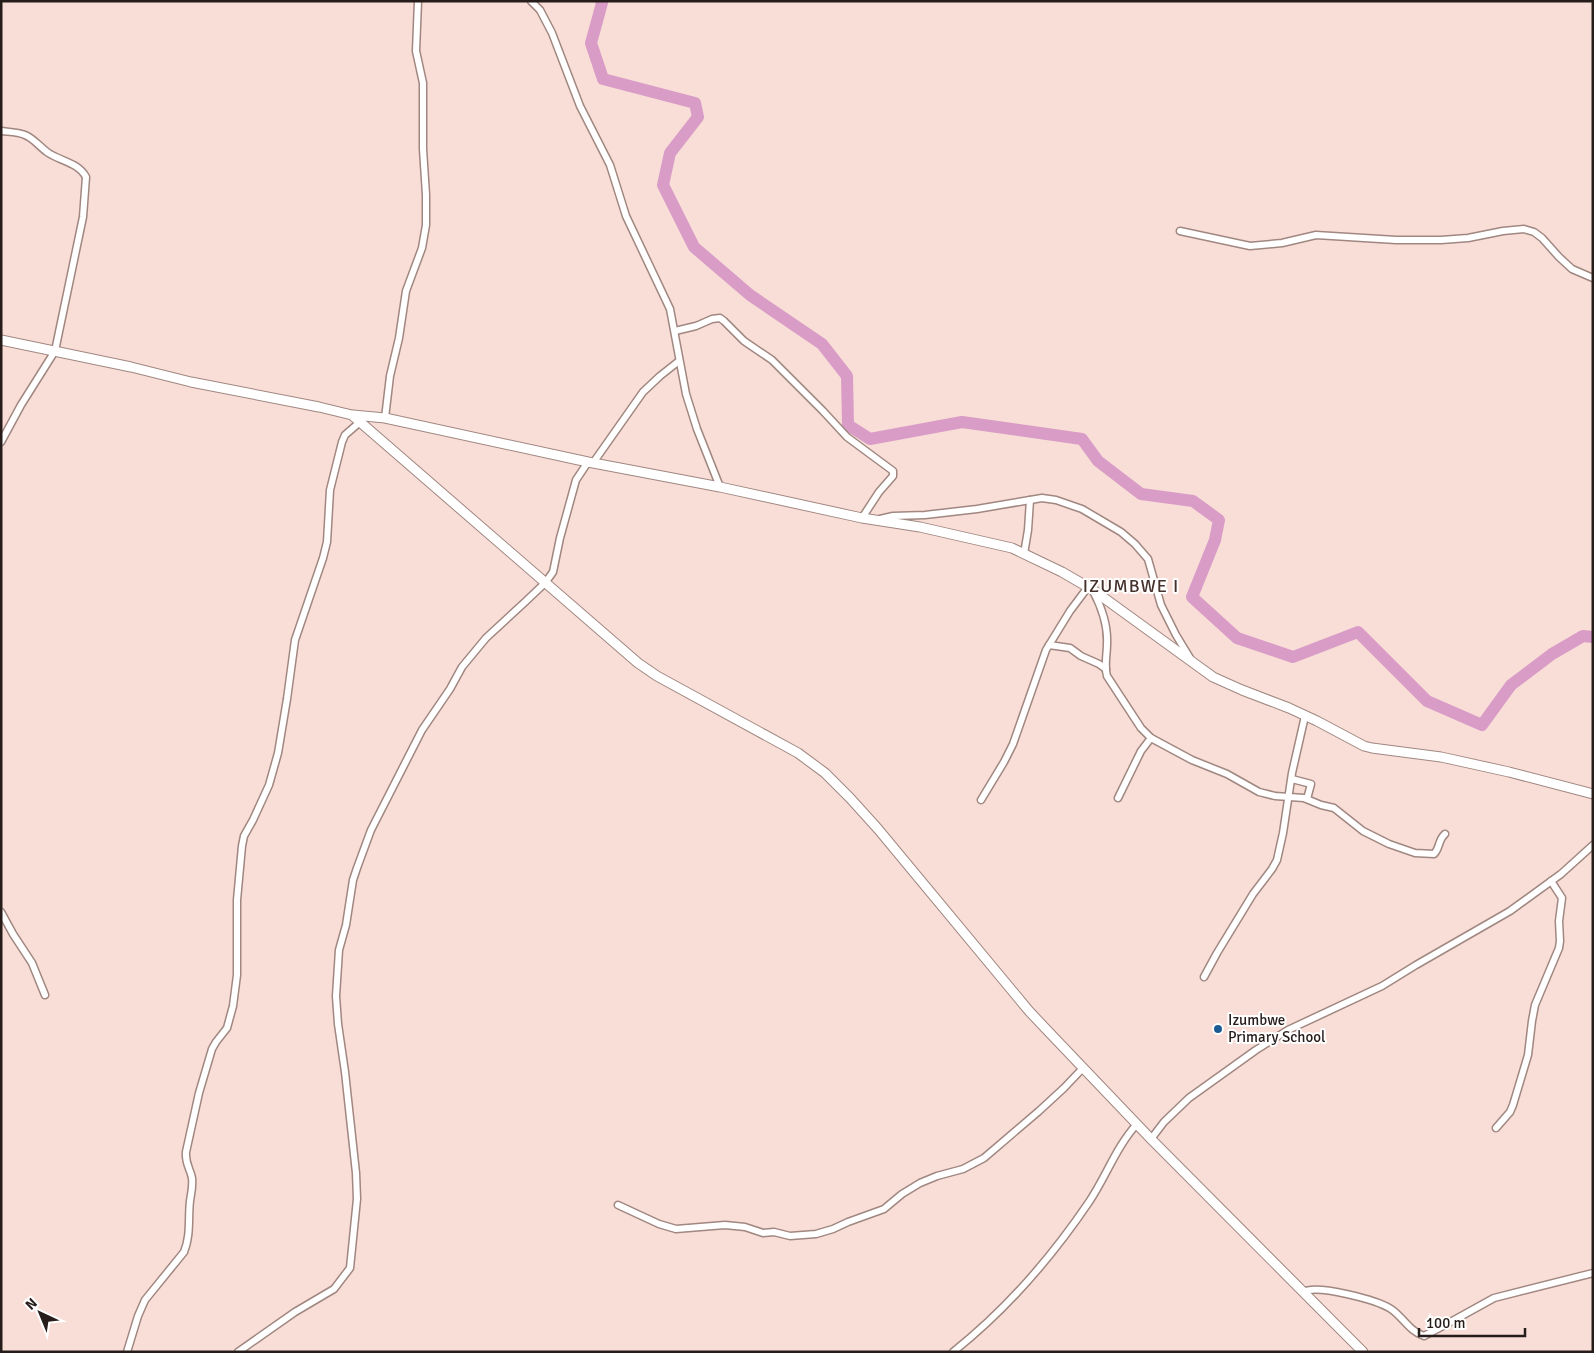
<svg xmlns="http://www.w3.org/2000/svg" width="1594" height="1353" viewBox="0 0 1594 1353" font-family="Signika,sans-serif">
	<style>
		.lines { fill: none; stroke-linecap: round; stroke-linejoin: round }
		.river { stroke: #d89cc7; stroke-width: 12 }
		.street-casing { stroke: #a08780; stroke-width: 9 }
		.secondary-casing { stroke: #a08780; stroke-width: 11 }
		.street { stroke: #fff; stroke-width: 6 }
		.secondary { stroke: #fff; stroke-width: 9 }
		.poi-dot { fill: #1d5c92; stroke: #fff; stroke-width: 2 }
		.labels { text-anchor: middle; dominant-baseline: central; stroke-width: 4; stroke-linejoin: round; paint-order: stroke }
		.poi-label { font-size: 15px; fill: #261c1a; stroke: #fff; text-anchor: start }
		.quarter-label { font-size: 18px; letter-spacing: 1px; fill: #46312c; stroke: #fff }
	</style>
	<rect width="100%" height="100%" fill="#f9ded7"/>
	<g class="lines">
		<polyline class="river" points="601,1 602,3 591,43 603,79 695,103 698,117 670,153 663,185 694,247 750,295 822,344 847,376 848,425 870,439 962,422 1082,439 1098,461 1141,494 1193,501 1219,520 1215,540 1192,597 1237,638 1293,657 1358,632 1427,701 1482,725 1511,685 1552,654 1583,636 1593,637"/>
		<g class="street-casing">
			<g id="street">
				<polyline points="531,1 540,10 552,33 580,106 610,165 626,216 670,309 686,394 697,429 720,487"/>
				<path d="M1,131C9,132 18,132 25,135C33,138 39,146 47,152C59,161 78,162 86,177L83,217L55,351L21,405L1,442"/>
				<polyline points="1180,231 1250,246 1282,243 1316,235 1396,240 1441,240 1468,238 1503,231 1524,229 1534,232 1542,238 1559,257 1572,269 1593,278"/>
				<polyline points="675,331 696,326 712,319 720,318 724,321 744,341 772,360 823,411 847,437 893,471 893,476 879,492 862,518"/>
				<polyline points="385,418 390,376 399,338 406,291 422,248 426,225 426,195 423,149 423,83 416,51 418,1"/>
				<polyline points="593,463 643,392 660,376 679,361"/>
				<polyline points="880,519 893,516 925,515 977,509 1042,498 1056,500 1082,509 1121,532 1135,544 1148,559 1161,605 1176,635 1190,658"/>
				<polyline points="1024,554 1028,530 1030,500"/>
				<path d="M1093,591C1102,608 1108,625 1107,644C1107,655 1104,666 1107,676L1141,728L1151,738L1164,745L1192,760L1227,774L1259,792L1275,796L1304,798L1321,805L1334,808L1363,831L1389,844L1415,853L1434,854C1440,848 1438,840 1445,834"/>
				<polyline points="1049,645 1070,648 1081,656 1099,664 1106,669"/>
				<polyline points="1292,779 1311,784 1307,799"/>
				<polyline points="1118,798 1141,751 1151,738"/>
				<polyline points="981,800 1004,762 1013,744 1046,650 1070,611 1088,587"/>
				<polyline points="1,912 13,934 32,963 45,995"/>
				<polyline points="1204,977 1217,953 1253,894 1272,869 1277,860 1283,833 1292,773 1305,716"/>
				<polyline points="1496,1128 1510,1112 1513,1105 1528,1055 1532,1021 1535,1005 1559,948 1560,941 1559,921 1562,898 1551,881"/>
				<polyline points="1151,1139 1164,1122 1189,1098 1256,1050 1288,1030 1382,986 1416,965 1510,911 1561,874 1593,845"/>
				<polyline points="618,1205 659,1224 676,1229 725,1225 745,1227 763,1233 774,1232 790,1236 816,1234 833,1229 848,1222 884,1209 902,1194 920,1183 937,1176 963,1169 984,1158 1039,1111 1064,1088 1083,1068"/>
				<path d="M1303,1292C1317,1284 1377,1300 1391,1309C1403,1317 1409,1331 1424,1336L1456,1319L1494,1298L1593,1273"/>
				<path d="M127,1352L138,1316L145,1300L184,1252C191,1235 188,1218 190,1201C191,1194 193,1186 192,1178C190,1168 185,1164 186,1152L199,1093L212,1049L216,1042L227,1028L233,1006L237,975V900L242,846L244,836L253,820L269,785L278,753L287,699L295,640L323,558L327,542L330,490L342,442L345,435L360,422"/>
				<polyline points="238,1352 295,1312 334,1289 350,1268 357,1199 356,1173 345,1072 338,1024 336,996 339,950 346,925 353,880 357,868 371,830 422,730 450,689 462,667 486,638 525,602 545,583 553,572 560,538 576,480 588,462"/>
				<path d="M953,1352C1006,1310 1051,1258 1089,1202C1106,1177 1116,1147 1137,1124"/>
			</g>
		</g>
		<g class="secondary-casing">
			<g id="secondary">
				<polyline points="1,340 131,367 191,382 319,407 352,415 638,663 657,676 798,753 825,773 850,798 878,829 1029,1011 1045,1028 1151,1139 1363,1352"/>
				<polyline points="353,415 385,418 588,462 720,487 862,518 920,527 1012,548 1062,572 1093,590 1213,677 1242,690 1289,708 1317,721 1364,746 1372,748 1441,757 1509,772 1593,794"/>
			</g>
		</g>
		<use href="#street" class="street"/>
		<use href="#secondary" class="secondary"/>
	</g>
	<circle class="poi-dot" cx="1218" cy="1029" r="5"/>
	<g class="labels">
		<g class="poi-label">
			<text x="1228" y="1020">Izumbwe<tspan x="1228" dy="17">Primary School</tspan></text>
		</g>
		<g class="quarter-label">
			<text x="1131" y="586">IZUMBWE I</text>
		</g>
	</g>
	<rect width="1594" height="1353" fill="none" stroke="#261c1a" stroke-width="5"/>
	<g transform="translate(40 1313) rotate(316)" stroke="#ffffff" stroke-width="4" paint-order="stroke">
	<path d="M0-4L9 19L0 12L-9 19Z" fill="#261c1a"/>
	<text y="-8" font-size="14" font-weight="bold" text-anchor="middle" fill="#261c1a">N</text>
	</g>
	<path d="M1419 1328v8h106v-8" fill="none" stroke="#261c1a" stroke-width="2.5"/>
	<text x="1426" y="1328" font-size="15" fill="#261c1a" stroke="#ffffff" stroke-width="4" paint-order="stroke">100 m</text>
</svg>
